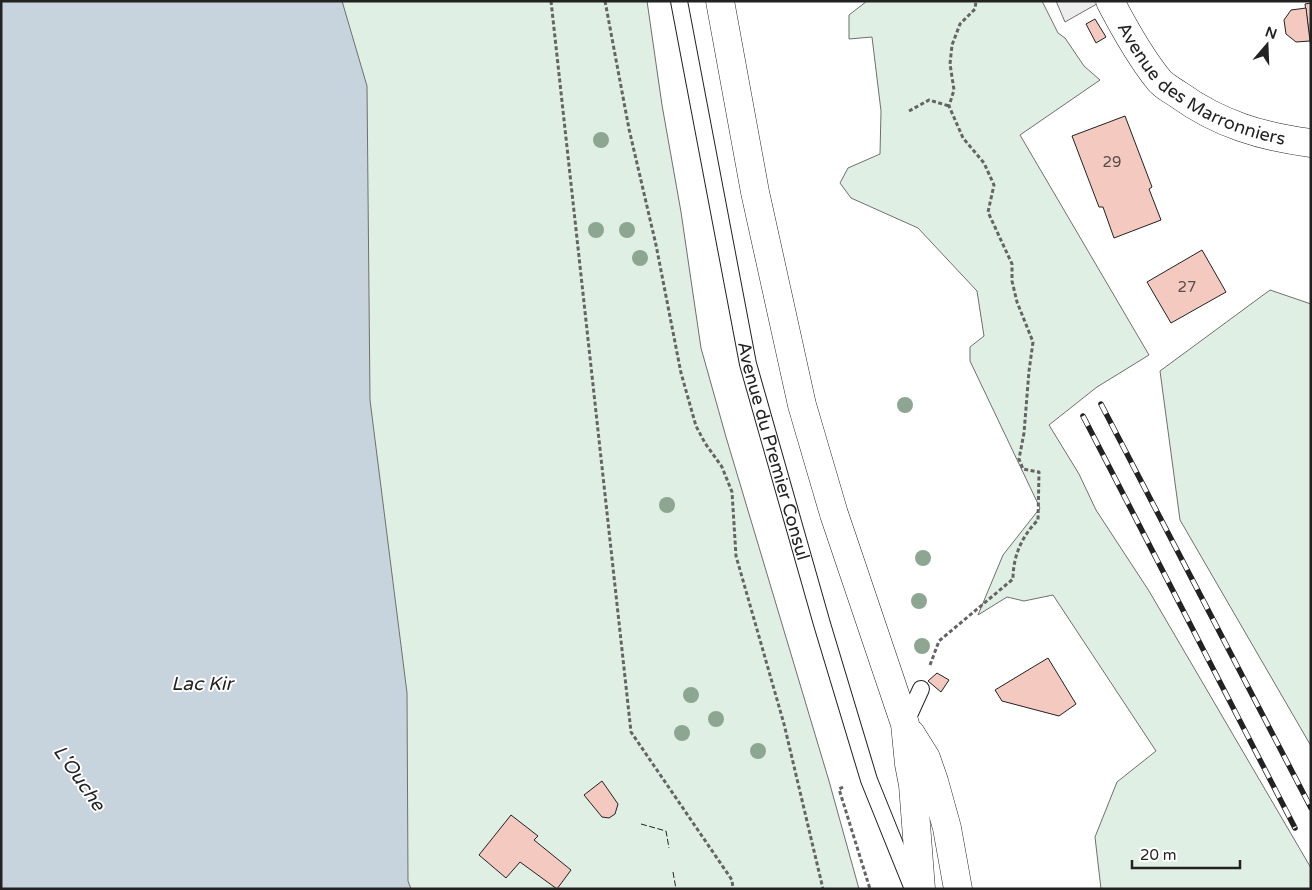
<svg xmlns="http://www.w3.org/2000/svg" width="1312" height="890" viewBox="0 0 1312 890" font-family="'Varela Round',sans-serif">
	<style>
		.green { fill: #e0efe3; stroke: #6f6f6f }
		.parking { fill: #ededed; stroke: #6f6f6f }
		.water { fill: #c7d3dd; stroke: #6f6f6f }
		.building { fill: #f3c9c0; stroke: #222 }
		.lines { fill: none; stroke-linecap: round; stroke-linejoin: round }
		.service-casing { stroke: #222; stroke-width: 18 }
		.minor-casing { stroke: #222; stroke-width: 29 }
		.primary-casing { stroke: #222; stroke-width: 29 }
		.path { stroke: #646464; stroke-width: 3; stroke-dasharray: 4 2.5; stroke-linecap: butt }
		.service { stroke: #fff; stroke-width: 16 }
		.minor { stroke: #fff; stroke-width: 28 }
		.primary { stroke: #fff; stroke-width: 28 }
		.rail-casing { stroke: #222; stroke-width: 5.5 }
		.rail { stroke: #fff; stroke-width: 4; stroke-dasharray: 11; stroke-linecap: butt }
		.fence { stroke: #222; stroke-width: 1; stroke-dasharray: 6 2.5; stroke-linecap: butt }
		.tree { fill: #8da692 }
		.labels { text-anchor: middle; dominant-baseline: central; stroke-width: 4; stroke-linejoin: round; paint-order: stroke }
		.number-label { font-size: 15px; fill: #564c4a }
		.street-label { font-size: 18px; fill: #222; stroke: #fff }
		.water-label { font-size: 19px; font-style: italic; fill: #222; stroke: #fff }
	</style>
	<rect width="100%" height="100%" fill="#fff"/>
	<g class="green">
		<polygon points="1,1 647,1 662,105 681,212 701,348 726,437 829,781 859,889 1,889"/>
		<polygon points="867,1 1042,1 1058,33 1065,38 1084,66 1100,80 1020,135 1149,355 1097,387 1049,425 1079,474 1096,510 1149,591 1311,868 1311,889 1101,889 1095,837 1117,782 1156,751 1053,595 1024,601 1007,597 978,615 1003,555 1040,508 970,361 970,347 984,336 977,291 918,228 851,198 840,183 848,168 880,154 881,111 872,37 849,39 849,15"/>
		<polygon points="1270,290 1311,304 1311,746 1180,520 1160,371"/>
	</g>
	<polygon class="parking" points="1056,1 1102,1 1065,22"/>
	<polygon class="water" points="1,1 342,1 367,86 370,400 407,693 408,881 411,889 1,889"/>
	<g class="building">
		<polygon points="1311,3 1311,48 1305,4"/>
		<polygon points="1306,8 1310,41 1296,42 1286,34 1284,20 1291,10"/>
		<polygon points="1095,19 1106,37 1096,43 1086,24"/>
		<polygon points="1125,116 1152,187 1149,189 1161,220 1114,238 1103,207 1099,207 1072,136"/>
		<polygon points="1202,250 1226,292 1171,323 1147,282"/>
		<polygon points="1048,658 1076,704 1059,716 1002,701 995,690"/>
		<polygon points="937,673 949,680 941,692 928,681"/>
		<polygon points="602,781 618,804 615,814 609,818 602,817 584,795"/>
		<polygon points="511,815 538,836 534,840 571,870 557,889 520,862 506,878 479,855"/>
	</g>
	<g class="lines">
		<g class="service-casing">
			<g id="service">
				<path id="s1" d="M679,1L748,364L822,624L869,780L913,889"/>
				<polyline points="905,724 921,689"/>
			</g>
		</g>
		<g class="minor-casing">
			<g id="minor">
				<path id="s2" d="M1110,1C1124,28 1139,55 1158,79C1163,86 1172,90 1179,95C1219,124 1263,137 1311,143"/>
			</g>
		</g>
		<g class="primary-casing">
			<g id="primary">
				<polyline points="720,1 755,192 802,405 834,514 905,724 909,764 913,785 921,889"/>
				<polyline points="911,734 926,758 934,781 947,828 958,889"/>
			</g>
		</g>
		<g class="path">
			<polyline points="551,1 631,732 732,880 733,889"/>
			<polyline points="605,1 629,129 656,245 681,373 696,426 705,443 722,467 732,492 736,556 784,724 823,889"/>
			<polyline points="909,111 929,100 949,106"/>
			<path d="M930,665L939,641L1013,579C1013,556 1022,536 1038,520L1039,472L1023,469L1019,459L1024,433L1029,371L1033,342L1017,302L1012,281V264L988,212L994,185L984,163L963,138L949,106L954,90L950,64L952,45L960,24L975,9L976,1"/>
			<polyline points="843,787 839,789 870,889"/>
		</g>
		<use href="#service" class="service"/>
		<use href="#minor" class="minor"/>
		<use href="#primary" class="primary"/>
		<g class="rail-casing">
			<g id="rail">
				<polyline points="1101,404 1311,808"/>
				<polyline points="1083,416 1295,828"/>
			</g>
		</g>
		<use href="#rail" class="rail"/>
		<g class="fence">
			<polyline points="641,824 666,831 669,848"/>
			<polyline points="673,872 676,889"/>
		</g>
	</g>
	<g class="tree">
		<circle cx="601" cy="140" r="8"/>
		<circle cx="596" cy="230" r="8"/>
		<circle cx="627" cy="230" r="8"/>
		<circle cx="640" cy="258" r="8"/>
		<circle cx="905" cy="405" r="8"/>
		<circle cx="667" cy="505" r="8"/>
		<circle cx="923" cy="558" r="8"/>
		<circle cx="919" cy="601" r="8"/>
		<circle cx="922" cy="646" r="8"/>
		<circle cx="691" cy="695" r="8"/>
		<circle cx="716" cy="719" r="8"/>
		<circle cx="682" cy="733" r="8"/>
		<circle cx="758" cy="751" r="8"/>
	</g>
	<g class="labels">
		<g class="number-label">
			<text x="1112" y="162">29</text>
			<text x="1187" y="287">27</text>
		</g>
		<g class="street-label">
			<text stroke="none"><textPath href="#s2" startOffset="130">Avenue des Marronniers</textPath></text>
			<text stroke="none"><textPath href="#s1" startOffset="460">Avenue du Premier Consul</textPath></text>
		</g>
		<g class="water-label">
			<text x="202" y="684">Lac Kir</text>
			<text transform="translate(79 778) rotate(55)">L'Ouche</text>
		</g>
	</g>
	<rect width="1312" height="890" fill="none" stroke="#222222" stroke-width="5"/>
	<g transform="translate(1267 45) rotate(19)" stroke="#ffffff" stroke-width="4" paint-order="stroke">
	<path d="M0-4L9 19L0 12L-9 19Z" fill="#222222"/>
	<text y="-8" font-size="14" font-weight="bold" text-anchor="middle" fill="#222222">N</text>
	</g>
	<path d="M1132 860v8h108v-8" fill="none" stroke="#222222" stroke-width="2.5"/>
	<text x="1140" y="860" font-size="15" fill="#222222" stroke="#ffffff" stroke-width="4" paint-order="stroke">20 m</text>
</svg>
